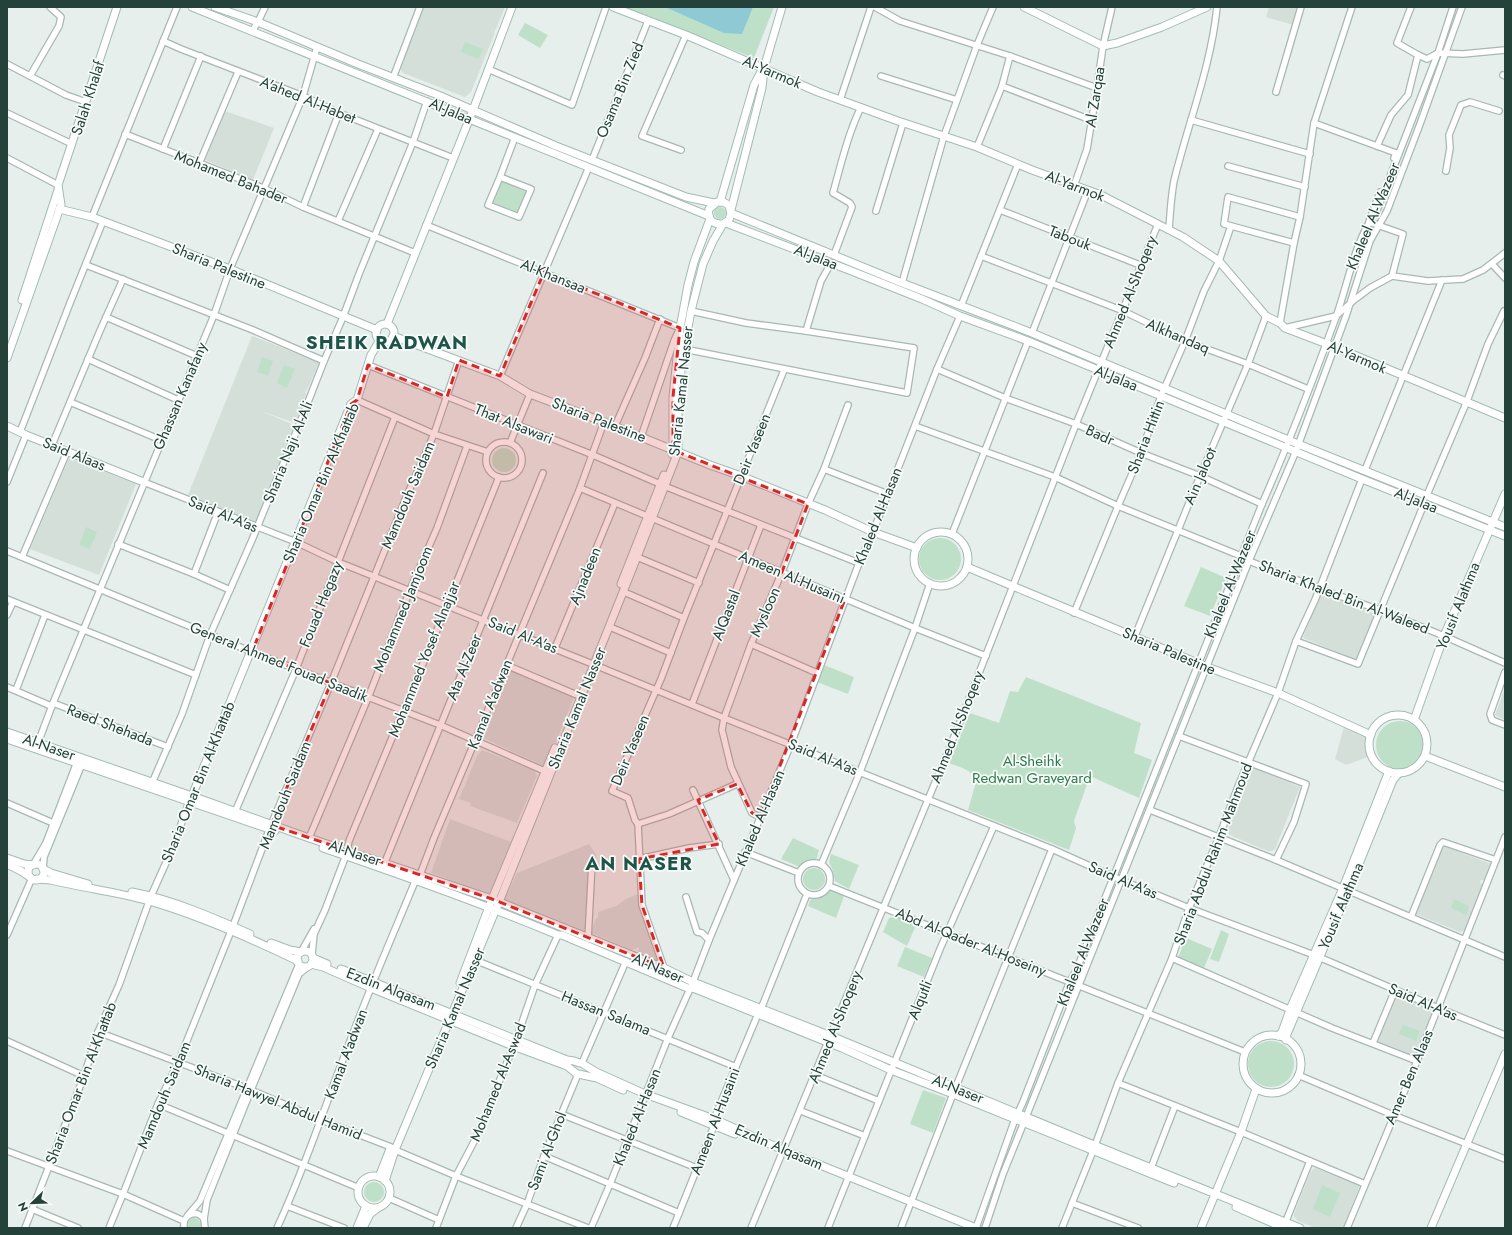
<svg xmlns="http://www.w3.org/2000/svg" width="1512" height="1235" viewBox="0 0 1512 1235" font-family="Jost,sans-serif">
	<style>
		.built { fill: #d4dfda }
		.green { fill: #bfe0c8 }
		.water { fill: #8ec9d4 }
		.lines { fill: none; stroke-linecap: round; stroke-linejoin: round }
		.street-casing { stroke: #a8b8b2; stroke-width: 8 }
		.secondary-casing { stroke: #a4bbb3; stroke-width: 9 }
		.street { stroke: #fff; stroke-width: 5.5 }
		.secondary { stroke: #fff; stroke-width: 7 }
		.marked { fill: #d62828; fill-opacity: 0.2; stroke: #d62828; stroke-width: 3; stroke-dasharray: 8 5; stroke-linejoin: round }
		.labels { text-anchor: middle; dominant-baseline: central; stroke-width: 3.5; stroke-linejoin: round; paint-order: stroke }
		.street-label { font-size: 15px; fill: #24423a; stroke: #f7fbf9 }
		.park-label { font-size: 15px; fill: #2d7a4b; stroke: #f7fbf9 }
		.district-label { font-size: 19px; font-weight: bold; letter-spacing: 1px; fill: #1f5548; stroke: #f7fbf9 }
	</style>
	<rect width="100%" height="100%" fill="#e6efeb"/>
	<g class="built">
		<polygon points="424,7 505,7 496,29 495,30 494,35 471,92 465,97 403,73 401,70 401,67"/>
		<polygon points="1269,7 1299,7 1294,25 1266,17"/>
		<polygon points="225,111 274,128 253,180 205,160"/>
		<polygon points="252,336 319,362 309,386 305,393 306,394 295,423 261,411 294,425 255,525 188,495"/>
		<polygon points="69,458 136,484 99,575 30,549"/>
		<polygon points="1321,591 1376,612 1357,660 1303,638"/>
		<polygon points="510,669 543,682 574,697 546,767 483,738"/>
		<polygon points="1505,688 1505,720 1495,715"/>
		<polygon points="1344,727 1368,737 1367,744 1370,756 1346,765 1335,759"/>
		<polygon points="482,750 534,770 537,776 517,823 470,806 471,803 459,799 477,756"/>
		<polygon points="1252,767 1300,787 1275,849 1272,851 1268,851 1232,836 1229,834 1228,829"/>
		<polygon points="450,819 511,842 489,895 431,873"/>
		<polygon points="589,844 596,855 596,859 591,862 587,933 504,900 517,873"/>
		<polygon points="1444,846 1491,864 1484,880 1481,880 1480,883 1484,885 1466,930 1464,931 1460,932 1416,914 1442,848"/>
		<polygon points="638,894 639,903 658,957 658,962 638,954 639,947 632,950 591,933 596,918 598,919 598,912 616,906 626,899"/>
		<polygon points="1394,991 1435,1009 1414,1059 1373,1042"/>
		<polygon points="1315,1168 1360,1185 1343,1228 1316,1228 1298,1221 1294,1217 1294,1214 1311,1171"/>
	</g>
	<g class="green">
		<polygon points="624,7 774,7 754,58"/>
		<polygon points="525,23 548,35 540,48 518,35"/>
		<polygon points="465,42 483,49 479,59 461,52"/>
		<polygon points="502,181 527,192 518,213 493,203"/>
		<circle cx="720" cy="213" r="6"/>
		<polygon points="262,357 273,361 268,376 257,372"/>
		<polygon points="284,365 295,369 287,388 277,383"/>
		<circle cx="504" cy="460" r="12"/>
		<polygon points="86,527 97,532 90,549 79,545"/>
		<circle cx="940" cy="559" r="21"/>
		<polygon points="1201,567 1226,578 1210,616 1184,606"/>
		<polygon points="824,665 854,677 848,694 817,682"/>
		<path d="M1026,677L1141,723L1134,753L1152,760L1139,798L1090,776L1074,821L1076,828L1069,850L968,810L976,782C975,770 958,767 949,763L970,713L999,723L1010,691L1018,692Z"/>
		<circle cx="1400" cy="745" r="24"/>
		<polygon points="793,838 819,850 816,861 804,864 800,867 781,859"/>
		<polygon points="831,854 859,865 849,889 835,881 832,868 829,862"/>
		<circle cx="814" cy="879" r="11"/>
		<polygon points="831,890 844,896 836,918 808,906 810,900 823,895"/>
		<polygon points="1454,899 1469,906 1466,915 1451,908"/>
		<polygon points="897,916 916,925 907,946 883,932 889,918"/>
		<polygon points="1221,930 1229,934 1219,962 1210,959"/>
		<polygon points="1186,938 1212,949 1204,968 1178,958"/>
		<polygon points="905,947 932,958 924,977 897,966"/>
		<polygon points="1403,1025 1420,1031 1416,1041 1399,1034"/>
		<circle cx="1271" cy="1064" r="23"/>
		<polygon points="923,1090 946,1098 933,1133 910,1124"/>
		<circle cx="374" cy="1192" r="10"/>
		<polygon points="1322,1185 1340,1193 1330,1217 1313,1209"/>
		<polygon points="193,1217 199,1220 201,1224 200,1228 188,1228 188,1221"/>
	</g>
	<polygon class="water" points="665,7 753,7 742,34 724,33"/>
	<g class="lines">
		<g class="street-casing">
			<g id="street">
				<polyline points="875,7 900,21 1010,56 1097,88"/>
				<polyline points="252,31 258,22 265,7"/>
				<polyline points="163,41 181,49 303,96 339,113 453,158"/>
				<polyline points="1418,55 1427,59 1438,53 1463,54 1505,50"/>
				<polyline points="7,64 66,95 86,102"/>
				<polyline points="488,69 572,105 606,7"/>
				<polyline points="1503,75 1505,76"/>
				<polyline points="30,76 59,26 61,17 50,7"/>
				<polyline points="881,76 957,100"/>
				<polyline points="393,78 420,7"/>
				<polyline points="1002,86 1091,120"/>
				<polyline points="1276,92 1301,7"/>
				<polyline points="840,100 871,7"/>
				<polyline points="7,113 72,144"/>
				<polyline points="1191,120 1310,154"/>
				<polyline points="1314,123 1396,153 1394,158"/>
				<polyline points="125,134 263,188 303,207 415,253"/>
				<polyline points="1377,146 1391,115 1408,95 1418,55 1397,43 1411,7"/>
				<polyline points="977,147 1002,86 1010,56"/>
				<polyline points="163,149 201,56"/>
				<polyline points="681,150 642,136 686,35"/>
				<polyline points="7,158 58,185"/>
				<polyline points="592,160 648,21"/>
				<polyline points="199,164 238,72"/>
				<polyline points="1228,166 1305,187"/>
				<polyline points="1446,171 1450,148 1449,135 1461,105 1470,102 1499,111"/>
				<polyline points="500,177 531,189 519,217 488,205 500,177 515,137"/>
				<polyline points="1074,186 1087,149 1097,88 1103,46 1112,7"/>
				<polyline points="1380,192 1369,222 1403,234 1392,276"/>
				<polyline points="303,207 339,113"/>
				<polyline points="1000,210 1140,265"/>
				<polyline points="876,211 903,123"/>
				<polyline points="92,217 177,7"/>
				<polyline points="338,221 378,129"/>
				<polyline points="426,225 680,328 674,341 641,437"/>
				<path d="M1169,230C1170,214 1171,197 1174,181C1188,123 1211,67 1217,7"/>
				<polyline points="1294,243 1224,224 1228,197 1300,217"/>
				<path d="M834,255L852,207L850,203L833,193C841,164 848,134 861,107"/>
				<polyline points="981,256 1121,310 1185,341 1248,364 1308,389"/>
				<polyline points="1492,264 1505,278"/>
				<polyline points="86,265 253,330 324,361"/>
				<polyline points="902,283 944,136 977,45 993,7"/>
				<polyline points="961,306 1018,164"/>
				<polyline points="691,311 746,323 806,331 821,281 831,263"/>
				<polyline points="106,317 197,356"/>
				<polyline points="1280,323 1294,243 1300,217 1314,123 1352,7"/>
				<polyline points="1285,328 1336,316 1354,300 1370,288 1392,276 1428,281 1463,279 1483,270 1505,253"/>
				<polyline points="1032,333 1088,190"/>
				<polyline points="684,349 907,393 914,348 806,331"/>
				<polyline points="88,359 178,400"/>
				<polyline points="368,365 593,455 660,484"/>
				<polyline points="937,369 1005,398 1076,424 1141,453 1200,476 1262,504"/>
				<polyline points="500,376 589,167"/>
				<polyline points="357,400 434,434 488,452"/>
				<polyline points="70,402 161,440"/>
				<polyline points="615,426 645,358 660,319"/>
				<polyline points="915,426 1055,477 1118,506 1241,556"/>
				<polyline points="20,432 70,303 103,221"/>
				<circle cx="504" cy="460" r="18"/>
				<polyline points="510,443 530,394"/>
				<polyline points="52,445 99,333 123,279"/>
				<polyline points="824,469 888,494"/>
				<polyline points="1365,470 1442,280"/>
				<polyline points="141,481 296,542 338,562 590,663 724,718 1052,849 1121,880 1189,908 1314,955 1438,1008 1505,1035"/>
				<polyline points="7,482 26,435"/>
				<polyline points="664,486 859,563"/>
				<polyline points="580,488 915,628 860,772 821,865"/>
				<polyline points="1427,495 1467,401 1488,344 1504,311"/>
				<polyline points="952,534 1028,341"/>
				<polyline points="118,544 194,574 230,590"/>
				<polyline points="7,551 252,652 440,725 549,773"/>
				<polyline points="22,557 67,452"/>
				<polyline points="637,557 699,583"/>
				<polyline points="1249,561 1320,589 1380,610 1444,636 1505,663"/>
				<polyline points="194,574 218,512"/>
				<polyline points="930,583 915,628 986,656"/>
				<polyline points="624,592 684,618 784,370"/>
				<polyline points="7,599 196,675"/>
				<polyline points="1074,613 1118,506 1141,453 1161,396 1185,341 1204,291 1219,261 1231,226"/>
				<polyline points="7,615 13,602"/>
				<polyline points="610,627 671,653"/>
				<polyline points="1135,636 1200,476 1248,364 1266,316"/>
				<polyline points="1296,641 1358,664 1424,504"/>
				<polyline points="751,644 817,673"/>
				<polyline points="555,648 615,503"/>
				<polyline points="506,665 577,695"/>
				<polyline points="1505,672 1490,714 1492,720 1505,725"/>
				<polyline points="7,687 51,706"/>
				<polyline points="16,690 45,615"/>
				<polyline points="53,703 168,747"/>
				<polyline points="692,704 761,525"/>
				<polyline points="1179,736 1306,784 1294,822 1276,860"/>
				<polyline points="38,743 53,703 214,315 230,269 303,96 317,47"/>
				<polyline points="152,783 182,714 210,635 252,540 303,415 324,361 343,317 359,274 413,142 427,101"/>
				<polyline points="693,790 734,880"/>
				<polyline points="7,803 53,823"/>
				<polyline points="1150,810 1276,860 1505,957"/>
				<polyline points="235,812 296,669 395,417"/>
				<polyline points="760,817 752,813 731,767 722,730 724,718 751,644 782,572 808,504 824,469 848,405"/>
				<polyline points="638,824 669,814 737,784"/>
				<polyline points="309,838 368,698 410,590 437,528 467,446"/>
				<polyline points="745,852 799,873"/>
				<polyline points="639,859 689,848 719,844"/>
				<polyline points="385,862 543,473"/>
				<circle cx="814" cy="879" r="16"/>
				<polyline points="33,865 46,843 77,762"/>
				<polyline points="43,869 44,857 82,764"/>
				<polyline points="420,875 434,838 475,741 580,488 604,422"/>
				<polyline points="829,886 1245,1052"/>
				<polyline points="686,897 697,932 702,933 709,940"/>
				<polyline points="1411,917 1440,845 1443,842 1496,860"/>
				<polyline points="7,935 32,878"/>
				<polyline points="588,939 592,863"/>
				<polyline points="301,952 314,929"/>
				<polyline points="312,954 314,934 325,910 346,855 349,841 447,606 499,477"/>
				<polyline points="1172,958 1332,1028 1417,1061"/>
				<polyline points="475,960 736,1067"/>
				<polyline points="664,968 642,905 638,824 635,820 628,798 612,791 661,679 684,618"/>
				<polyline points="761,1009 807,894"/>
				<polyline points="98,1032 246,1088 321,1120 391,1147"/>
				<polyline points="7,1041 84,1076"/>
				<polyline points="1373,1043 1395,990"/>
				<polyline points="582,1063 626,961"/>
				<polyline points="815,1075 879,1101"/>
				<polyline points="1298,1075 1393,1115 1505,1159"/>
				<polyline points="1118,1083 1241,1132 1365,1184"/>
				<polyline points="158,1104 359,1188"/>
				<polyline points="801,1111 865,1136"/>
				<polyline points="561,1114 697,1168"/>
				<polyline points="395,1150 456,1176 588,1228"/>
				<polyline points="7,1151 123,1194 184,1221"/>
				<polyline points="544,1156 679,1213"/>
				<polyline points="1151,1168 1175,1106"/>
				<polyline points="389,1198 439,1220"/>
				<polyline points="1072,1203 1138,1228"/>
				<polyline points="287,1206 344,1228"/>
				<polyline points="32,1209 78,1228"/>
				<polyline points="188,1215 200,1201 299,964"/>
				<polyline points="204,1219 207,1200 251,1090 299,974 309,966"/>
				<polyline points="1284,1226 1310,1161"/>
				<polyline points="25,1228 84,1076 98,1032 119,985 151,896 173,847 190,799"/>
				<polyline points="109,1228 123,1194 158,1104 178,1063 233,926 271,825 331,683 408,493 434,434 459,360"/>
				<path d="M184,1228C182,1215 196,1208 204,1219L205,1228"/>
				<path d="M277,1228C307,1164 328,1096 354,1031C373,980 395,930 416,879"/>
				<polyline points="436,1228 456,1176 478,1134 516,1040 535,985 558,935"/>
				<polyline points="516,1228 527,1204 544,1156 578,1074"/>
				<polyline points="591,1228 610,1184 668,1038 693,982 709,940 791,744 859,563 873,532 937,369 960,316"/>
				<polyline points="673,1228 714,1126 714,1119 758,1014"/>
				<polyline points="751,1228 958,727 1076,424 1158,224"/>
				<polyline points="828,1228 940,949 994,826"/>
				<polyline points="901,1228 953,1094 1052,849"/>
				<path d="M976,1228L1015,1119L1023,1102L1070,981L1076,971L1262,504C1289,443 1313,380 1336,317C1349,281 1354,242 1377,210L1438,53L1453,7"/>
				<polyline points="985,1228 1003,1174 1026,1117 1249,561 1296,451 1346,316 1370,241 1387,211 1420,124 1462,7"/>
				<polyline points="1062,1228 1093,1151 1118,1083 1172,958 1189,908 1219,837 1239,784 1278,693 1296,641 1315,600 1362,479"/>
				<polyline points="1347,1228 1417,1061 1505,837"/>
			</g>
		</g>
		<g class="secondary-casing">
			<g id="secondary">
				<polyline points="192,7 709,216"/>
				<polyline points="215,7 258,22 358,64 438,95 556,146 686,197 714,203"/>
				<polyline points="613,7 686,35 818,92 898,121 977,147 1032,170 1101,195 1183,237 1219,261 1266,316 1280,323 1285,328 1335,347 1505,418"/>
				<polyline points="1024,7 1103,46 1117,43 1162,27 1207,7"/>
				<polyline points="720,202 754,85 762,70"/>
				<polyline points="59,209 92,217 230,269 377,330"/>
				<polyline points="731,210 762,88 764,68 782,7"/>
				<polyline points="731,213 902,283 1032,333 1298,444 1505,527"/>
				<polyline points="726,223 849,270 922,299 960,316 1028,341 1362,479 1505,536"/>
				<polyline points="22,300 58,190"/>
				<polyline points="387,324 473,110 512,7"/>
				<circle cx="385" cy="333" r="9"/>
				<polyline points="393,336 500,376 530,394 604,422 710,465 741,476 825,510 873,532 917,548"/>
				<polyline points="7,358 61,205 58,185 117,7"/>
				<polyline points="7,426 26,435 141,481"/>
				<polyline points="672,454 673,449 673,397 680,328 688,285 694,262 710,219"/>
				<circle cx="941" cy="559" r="27"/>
				<polyline points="967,567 1207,667 1278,693 1371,735"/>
				<polyline points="621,584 664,475"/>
				<circle cx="1398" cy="744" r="29"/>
				<polyline points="1414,720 1444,636 1505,494"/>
				<polyline points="7,732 192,796 309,838 492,899 664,968 693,982 831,1036 1094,1145 1300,1228"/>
				<polyline points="7,739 275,831"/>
				<polyline points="1425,756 1505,787"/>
				<polyline points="192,796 351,404 357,400 371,355 380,340"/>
				<path d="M323,848C402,875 481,903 558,935H562L690,989L693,988L842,1048L891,1070L953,1094L1174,1183"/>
				<polyline points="7,858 24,864 33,865"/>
				<polyline points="7,864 21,871 30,877"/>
				<circle cx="36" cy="872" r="8"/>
				<polyline points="43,869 51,873 88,884"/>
				<path d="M37,879L51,880C83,888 117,892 149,901C201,916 250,938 298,961"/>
				<path d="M132,892C173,900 212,917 250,934"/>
				<polyline points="271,943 290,950 301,952"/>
				<circle cx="305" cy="959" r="8"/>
				<polyline points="313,958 327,964"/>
				<polyline points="311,964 323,967 371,988 513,1046 567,1066 577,1074"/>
				<polyline points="341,969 567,1060 574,1061 580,1063"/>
				<polyline points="460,983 492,899 555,748"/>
				<circle cx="1272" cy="1064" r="29"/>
				<polyline points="1278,1036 1282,1032 1291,1007 1343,888 1389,771"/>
				<polyline points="1286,1040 1287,1034 1348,891 1393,780 1399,773"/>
				<polyline points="583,1064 596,1072 645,1094 714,1119 783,1150 976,1228"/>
				<polyline points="578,1074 597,1078 623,1090"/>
				<polyline points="681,1112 735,1134"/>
				<circle cx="374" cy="1192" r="16"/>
				<polyline points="379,1177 390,1149"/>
				<path d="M385,1181L395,1150L499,902L637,557L678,452V393L684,349L691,311L703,264L713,241L723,224L729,220L731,213L729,206L727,204L723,202H717L709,209C707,219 713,225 723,224"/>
				<polyline points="1236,1207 1284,1228"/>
				<polyline points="357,1228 366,1206"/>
				<polyline points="363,1228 370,1214 378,1208"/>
				<polyline points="1201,1228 1241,1132 1256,1089"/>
				<polyline points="1431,1228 1505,1054"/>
			</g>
		</g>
		<use href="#street" class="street"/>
		<use href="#secondary" class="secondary"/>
	</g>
	<path class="marked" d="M544,272L680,328L673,397V450L808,504L782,572L845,599L760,817L752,813L737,784L698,800L719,844L639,859L642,905L664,968L492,899L271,825L331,683L252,652L351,404L357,400L368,365L447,397L459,360L500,376Z"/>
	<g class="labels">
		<g class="street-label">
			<text transform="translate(772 72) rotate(23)">Al-Yarmok</text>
			<text transform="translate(620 90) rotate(-68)">Osama Bin Zied</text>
			<text transform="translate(1095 97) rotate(-81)">Al Zarqaa</text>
			<text transform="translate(88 98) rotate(-72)">Salah Khalaf</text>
			<text transform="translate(308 100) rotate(22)">A'ahed Al-Habet</text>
			<text transform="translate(451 111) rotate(23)">Al-Jalaa</text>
			<text transform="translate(231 177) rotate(22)">Mohamed Bahader</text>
			<text transform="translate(1075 186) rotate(21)">Al-Yarmok</text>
			<text transform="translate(1373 216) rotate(-67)">Khaleel Al-Wazeer</text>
			<text transform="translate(1070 238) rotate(21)">Tabouk</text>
			<text transform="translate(816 257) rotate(21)">Al-Jalaa</text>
			<text transform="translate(219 266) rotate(22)">Sharia Palestine</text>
			<text transform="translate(553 276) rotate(22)">Al-Khansaa</text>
			<text transform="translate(1130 292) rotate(-68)">Ahmed Al-Shoqery</text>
			<text transform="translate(1178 336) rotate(23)">Alkhandaq</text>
			<text transform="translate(1357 357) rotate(23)">Al-Yarmok</text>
			<text transform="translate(1116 378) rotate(22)">Al-Jalaa</text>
			<text transform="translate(681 391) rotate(-84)">Sharia Kamal Nasser</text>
			<text transform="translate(180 396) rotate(-67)">Ghassan Kanafany</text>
			<text transform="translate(599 420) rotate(21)">Sharia Palestine</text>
			<text transform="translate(514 424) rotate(22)">That Alsawari</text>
			<text transform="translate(1100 435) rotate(24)">Badr</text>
			<text transform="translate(1146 437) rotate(-69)">Sharia Hittin</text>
			<text transform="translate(752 449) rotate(-68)">Deir Yaseen</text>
			<text transform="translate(288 452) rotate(-68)">Sharia Naji Al-Ali</text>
			<text transform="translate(74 454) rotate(22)">Said Alaas</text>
			<text transform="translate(1200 476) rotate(-67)">Ain Jaloot</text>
			<text transform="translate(321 483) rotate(-67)">Sharia Omar Bin Al-Khattab</text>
			<text transform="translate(408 495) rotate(-67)">Mamdouh Saidam</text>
			<text transform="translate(1416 500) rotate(22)">Al-Jalaa</text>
			<text transform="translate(223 514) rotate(22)">Said Al-A'as</text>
			<text transform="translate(878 516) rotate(-68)">Khaled Al-Hasan</text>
			<text transform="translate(585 576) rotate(-68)">Ajnadeen</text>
			<text transform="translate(792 577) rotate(23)">Ameen Al-Husaini</text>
			<text transform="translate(1230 584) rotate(-68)">Khaleel Al-Wazeer</text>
			<text transform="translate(1344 597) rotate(21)">Sharia Khaled Bin Al-Waleed</text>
			<text transform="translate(321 604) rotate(-68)">Fouad Hegazy</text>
			<text transform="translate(1458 606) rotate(-68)">Yousif Alathma</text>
			<text transform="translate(403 609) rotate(-68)">Mohammed Jamjoom</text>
			<text transform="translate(765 612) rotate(-66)">Mysloon</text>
			<text transform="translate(726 615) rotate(-69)">AlQastal</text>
			<text transform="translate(523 635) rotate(22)">Said Al-A'as</text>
			<text transform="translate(1169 651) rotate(23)">Sharia Palestine</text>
			<text transform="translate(424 659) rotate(-68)">Mohammed Yosef Alnajjar</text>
			<text transform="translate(279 662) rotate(22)">General Ahmed Fouad Saadik</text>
			<text transform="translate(464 667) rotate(-68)">Ata Al-Zeer</text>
			<text transform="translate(490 704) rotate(-68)">Kamal A'adwan</text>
			<text transform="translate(577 708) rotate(-68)">Sharia Kamal Nasser</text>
			<text transform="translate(110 725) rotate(21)">Raed Shehada</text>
			<text transform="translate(957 727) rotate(-68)">Ahmed Al-Shoqery</text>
			<text transform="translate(49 747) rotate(19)">Al-Naser</text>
			<text transform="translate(630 750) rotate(-67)">Deir Yaseen</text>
			<text transform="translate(823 757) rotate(22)">Said Al-A'as</text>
			<text transform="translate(198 782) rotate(-68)">Sharia Omar Bin Al-Khattab</text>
			<text transform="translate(285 795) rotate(-68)">Mamdouh Saidam</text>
			<text transform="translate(760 818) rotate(-67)">Khaled Al-Hasan</text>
			<text transform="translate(355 853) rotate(18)">Al-Naser</text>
			<text transform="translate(1213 854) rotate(-69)">Sharia Abdul Rahim Mahmoud</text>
			<text transform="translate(1123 880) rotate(23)">Said Al-A'as</text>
			<text transform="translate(1341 906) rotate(-67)">Yousif Alathma</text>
			<text transform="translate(971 942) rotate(22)">Abd Al-Qader Al-Hoseiny</text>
			<text transform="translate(1083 952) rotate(-68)">Khaleel Al-Wazeer</text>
			<text transform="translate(658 968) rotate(23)">Al-Naser</text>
			<text transform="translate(391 989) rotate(21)">Ezdin Alqasam</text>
			<text transform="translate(920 1000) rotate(-68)">Alqutli</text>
			<text transform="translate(1423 1002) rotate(23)">Said Al-A'as</text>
			<text transform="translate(455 1008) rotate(-67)">Sharia Kamal Nasser</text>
			<text transform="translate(606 1013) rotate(22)">Hassan Salama</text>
			<text transform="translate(835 1027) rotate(-68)">Ahmed Al-Shoqery</text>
			<text transform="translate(346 1054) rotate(-69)">Kamal A'adwan</text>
			<text transform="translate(1409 1077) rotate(-67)">Amer Ben Alaas</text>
			<text transform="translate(498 1082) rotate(-68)">Mohamed Al-Aswad</text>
			<text transform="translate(81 1083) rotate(-69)">Sharia Omar Bin Al-Khattab</text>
			<text transform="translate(958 1089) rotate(22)">Al-Naser</text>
			<text transform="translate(164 1095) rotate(-67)">Mamdouh Saidam</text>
			<text transform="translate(278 1102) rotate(22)">Sharia Hawyel Abdul Hamid</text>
			<text transform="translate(637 1117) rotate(-68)">Khaled Al-Hasan</text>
			<text transform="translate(715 1121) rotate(-69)">Ameen Al-Husaini</text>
			<text transform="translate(779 1147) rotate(23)">Ezdin Alqasam</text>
			<text transform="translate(547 1151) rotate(-69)">Sami Al-Ghol</text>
		</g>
		<g class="park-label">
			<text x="1032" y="761">Al-Sheihk<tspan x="1032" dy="17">Redwan Graveyard</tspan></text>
		</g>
		<g class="district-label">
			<text x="387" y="342">SHEIK RADWAN</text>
			<text x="639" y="863">AN NASER</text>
		</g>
	</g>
	<rect width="1512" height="1235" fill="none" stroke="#24423a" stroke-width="16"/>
	<g transform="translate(32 1203) rotate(247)" stroke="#f7fbf9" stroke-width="3" paint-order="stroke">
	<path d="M0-3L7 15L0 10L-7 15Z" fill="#24423a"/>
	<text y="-6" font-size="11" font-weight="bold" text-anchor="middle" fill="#24423a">N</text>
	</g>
</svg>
